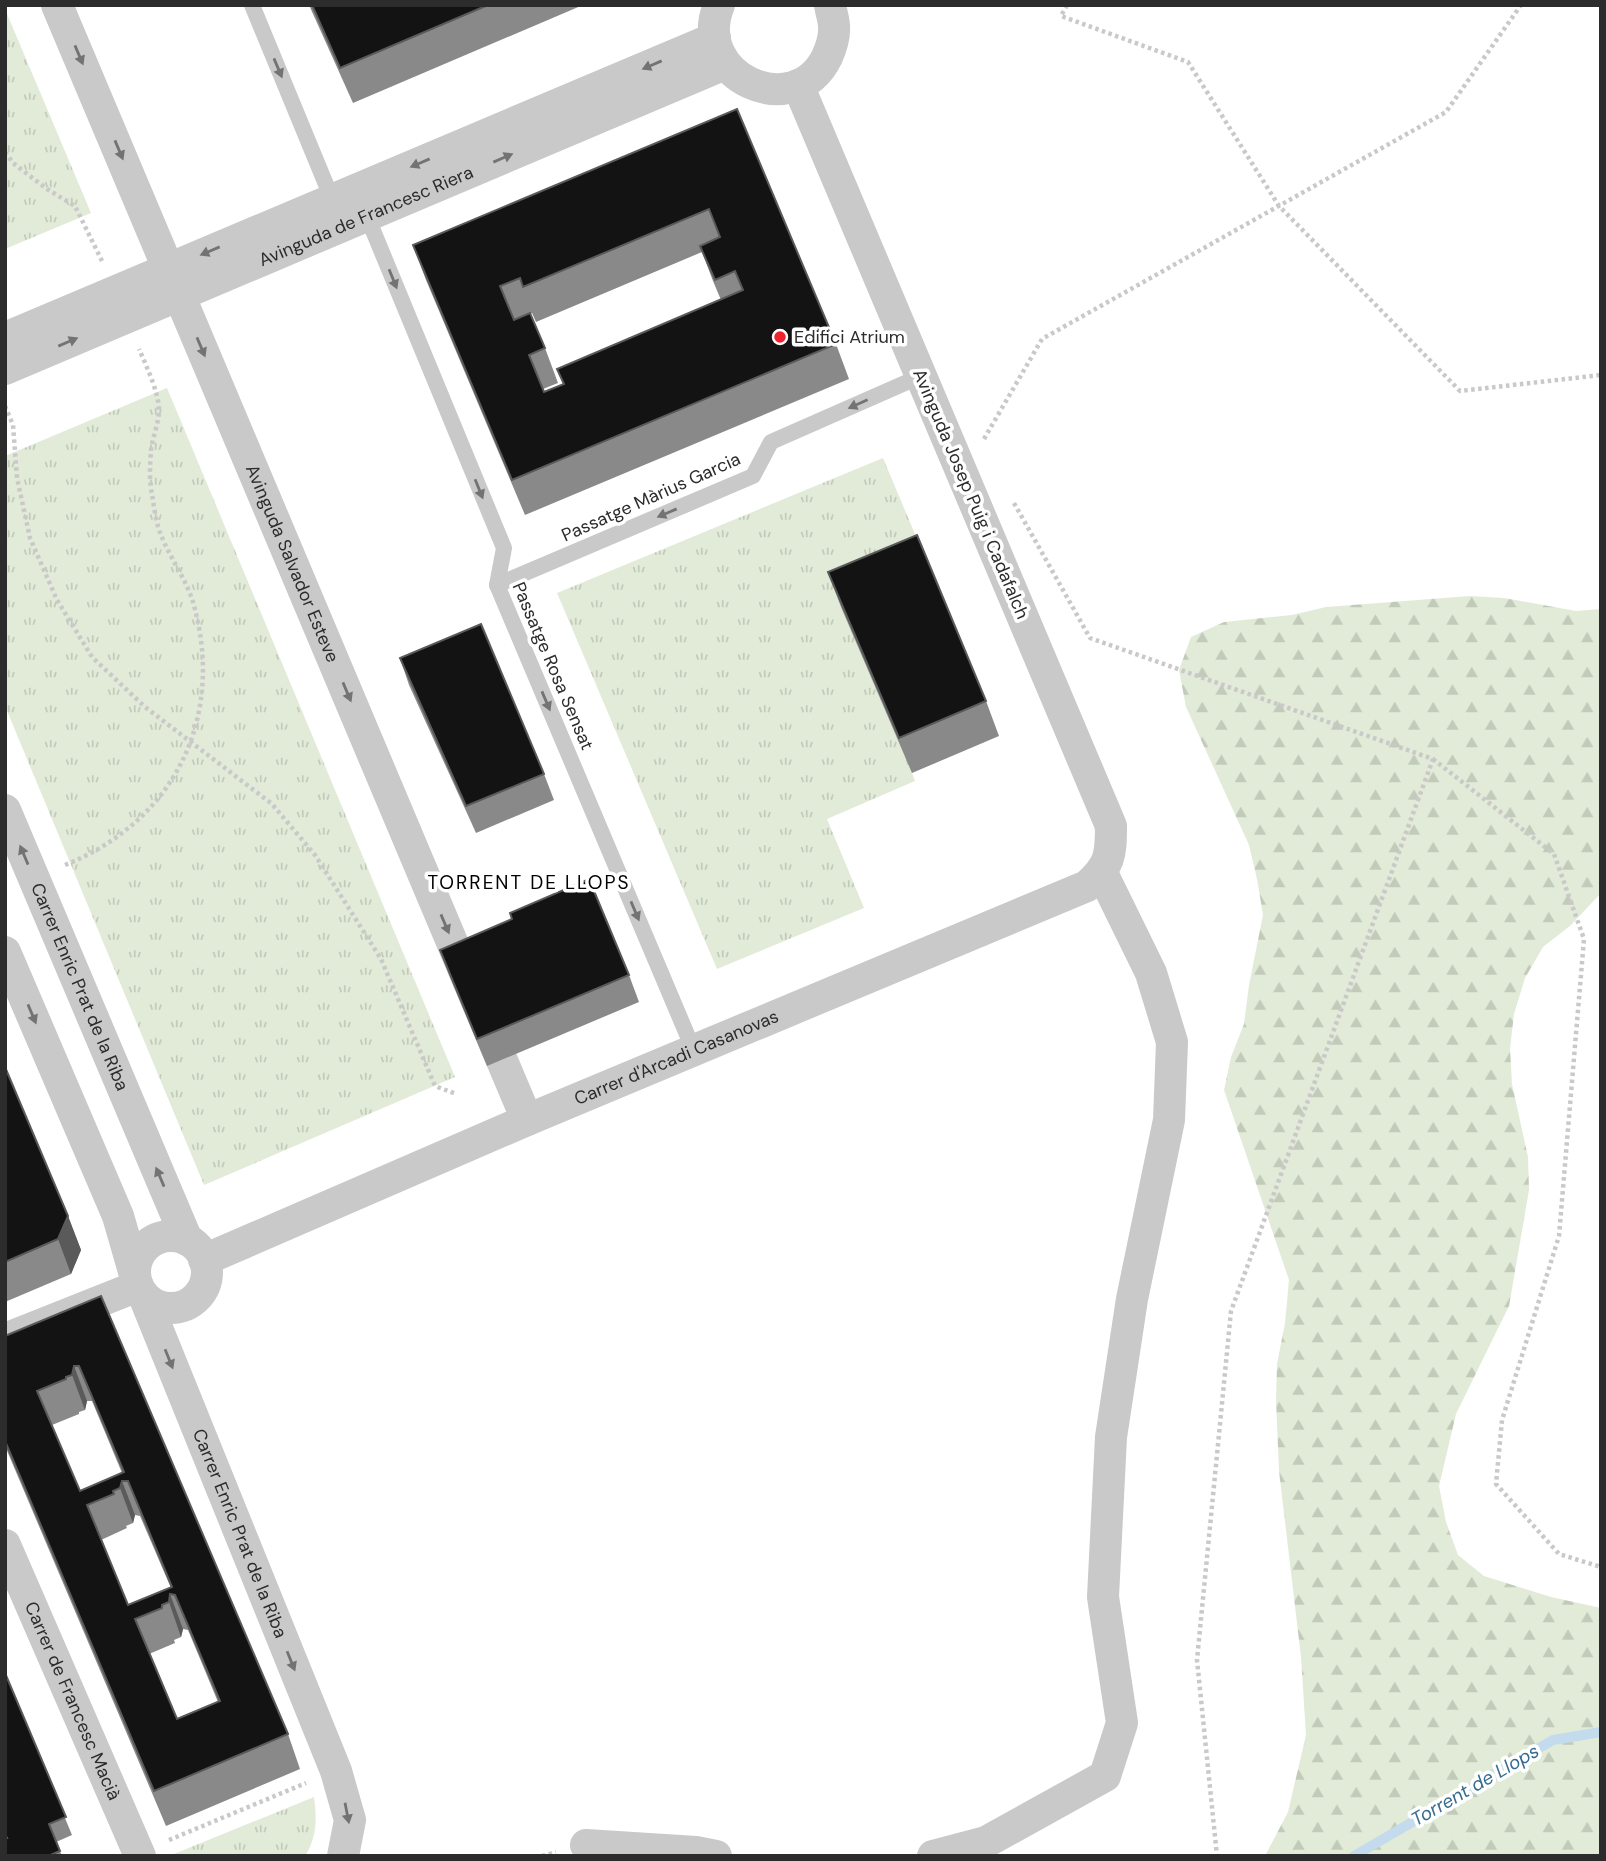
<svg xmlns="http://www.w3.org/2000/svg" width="1606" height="1861" viewBox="0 0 1606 1861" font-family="'DM Sans',sans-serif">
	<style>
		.grass { fill: url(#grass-tufts) }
		.forest { fill: url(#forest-firs) }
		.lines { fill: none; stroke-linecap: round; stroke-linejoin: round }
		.stream { stroke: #c3dbec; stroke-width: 10 }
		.path { stroke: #c9c9c9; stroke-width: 4.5; stroke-dasharray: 3.5 3.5; stroke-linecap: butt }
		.service { stroke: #c9c9c9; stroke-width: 16 }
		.minor { stroke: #c9c9c9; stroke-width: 32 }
		.wall { fill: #898989; fill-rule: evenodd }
		.shaded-wall { fill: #5a5a5a }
		.building { fill: #131313; stroke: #5a5a5a; stroke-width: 2; fill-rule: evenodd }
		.oneway { fill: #737373 }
		.poi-dot { fill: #ed242f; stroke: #fff; stroke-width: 2.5 }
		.labels { text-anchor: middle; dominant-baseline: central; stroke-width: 7; stroke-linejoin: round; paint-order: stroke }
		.street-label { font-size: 18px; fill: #2c2c2c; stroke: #fff }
		.poi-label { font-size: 18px; fill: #2c2c2c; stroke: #fff; text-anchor: start }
		.neighbourhood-label { font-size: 19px; letter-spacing: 2px; fill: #000; stroke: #fff }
		.water-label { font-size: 19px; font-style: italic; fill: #376c91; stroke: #fff }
	</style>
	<defs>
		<pattern id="grass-tufts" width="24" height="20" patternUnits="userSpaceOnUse" patternTransform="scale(1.75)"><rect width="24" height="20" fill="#e2ebd8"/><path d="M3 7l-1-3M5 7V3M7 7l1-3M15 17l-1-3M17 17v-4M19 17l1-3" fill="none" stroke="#c2caba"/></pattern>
		<pattern id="forest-firs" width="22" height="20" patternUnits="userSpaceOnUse" patternTransform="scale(1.75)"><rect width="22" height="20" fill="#e2ebd8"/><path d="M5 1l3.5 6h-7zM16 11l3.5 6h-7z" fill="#c2caba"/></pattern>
	</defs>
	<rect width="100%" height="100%" fill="#fff"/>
	<g class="grass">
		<polygon points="5,9 91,213 5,249"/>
		<polygon points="167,388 455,1077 204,1185 5,706 5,456"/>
		<polygon points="883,458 930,570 912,773 915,781 827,819 864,908 717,969 557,593"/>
		<path d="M314,1797C317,1818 317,1837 305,1856L174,1854Z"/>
	</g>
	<polygon class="forest" points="1470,596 1504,598 1576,611 1601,609 1601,893 1571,925 1543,947 1525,978 1514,1014 1510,1049 1512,1084 1528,1157 1529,1190 1509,1306 1456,1414 1439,1486 1446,1522 1458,1555 1484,1576 1551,1597 1601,1608 1601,1856 1265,1856 1288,1812 1306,1735 1301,1657 1279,1471 1276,1400 1277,1364 1285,1323 1289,1280 1224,1090 1231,1057 1244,1024 1249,985 1263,915 1257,879 1249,845 1186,707 1179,670 1191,637 1224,622 1292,615 1326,607"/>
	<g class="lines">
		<polyline class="stream" points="1354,1856 1553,1740 1601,1732"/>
		<g class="path">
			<polyline points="1067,5 1061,16 1188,62 1279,206 1460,391 1601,375"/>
			<polyline points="5,152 13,163 47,189 75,206 102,261"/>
			<polyline points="5,406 13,425 17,478 30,538 57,600 92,657 145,707 272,804 315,855 381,959 435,1086 456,1094"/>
			<polyline points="984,439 1042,339 1446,112 1521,5"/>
			<polyline points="1014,503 1090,638 1433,759 1231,1311 1197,1660 1217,1856"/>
			<polyline points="1433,759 1554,854 1584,939 1559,1236 1502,1420 1496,1484 1559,1554 1601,1567"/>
			<path d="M65,865C175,821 226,717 193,602C186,579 170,558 161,535C156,523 154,507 152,494C149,481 150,464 151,451C152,438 159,423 159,410C159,393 146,365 139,349"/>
			<polyline points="169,1840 306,1783"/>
			<polyline points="542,1856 556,1852"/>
		</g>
		<g class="service">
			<polyline points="252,5 332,199"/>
			<polyline points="367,216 504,548 497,585 694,1051"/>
			<polyline points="497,585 753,476 771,442 921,376"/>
		</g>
		<g class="minor">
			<path id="s1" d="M57,5L527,1120"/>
			<path d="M719,5C690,76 794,124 827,57C831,48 835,37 834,26C834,20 831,12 830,5"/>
			<polyline points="5,338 715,38"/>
			<path id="s2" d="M5,369L725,64"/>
			<path id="s3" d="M5,810L187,1240"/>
			<polyline points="5,952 118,1216 135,1275"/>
			<circle cx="171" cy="1272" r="36"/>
			<path id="s4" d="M204,1260L527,1120L1087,886C1110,866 1111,855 1111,826L798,85"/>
			<path id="s5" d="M144,1296L336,1771L350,1820L343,1856"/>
			<polyline points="5,1339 138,1286"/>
			<path id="s6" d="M5,1545L140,1856"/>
			<polyline points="586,1845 696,1852 716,1856"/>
			<polyline points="933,1856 986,1842 1105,1776 1122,1723 1103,1597 1111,1437 1132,1299 1169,1120 1172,1042 1151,973 1102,873"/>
		</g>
	</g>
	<g class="wall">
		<polygon points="309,5 583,5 353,103"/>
		<path d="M737,109L836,344L849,379L525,515L426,280L413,245ZM702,252L713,281L721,300L557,369L563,384L544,392L543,389L558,383L545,348L530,314L532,313L536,322Z"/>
		<polygon points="828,572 986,701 999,736 912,773 841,607"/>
		<polygon points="400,658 544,774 554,800 476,833 409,685"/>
		<polygon points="440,950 629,975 639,1002 487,1066 450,977"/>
		<polygon points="5,1067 68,1216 81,1250 71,1274 5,1302"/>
		<path d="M101,1296L288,1734L300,1769L166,1826L5,1446V1336ZM87,1401H92L122,1473L80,1491L52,1425L79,1414V1412L85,1410ZM135,1515L140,1516L171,1588L128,1605L101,1540L127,1528L126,1526L133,1523ZM183,1629L188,1630L218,1702L177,1719L149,1654L175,1643L174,1640L181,1637Z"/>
		<polygon points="5,1673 72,1835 56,1842 62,1856 5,1856"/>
	</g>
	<g class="shaded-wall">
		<polygon points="68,1216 81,1250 71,1274 58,1239"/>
		<polygon points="74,1366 87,1401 85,1410 72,1375"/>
		<polygon points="122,1481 135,1515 133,1523 120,1488"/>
		<polygon points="170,1594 183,1629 181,1637 169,1602"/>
	</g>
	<g class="building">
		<polygon points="312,5 488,5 340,68"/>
		<path d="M737,109L836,344L512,480L413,245ZM709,209L720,237L700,246L715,280L735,271L743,290L557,369L564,384L544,392L529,355L545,348L530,313L514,320L500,286L520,278L523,287Z"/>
		<polygon points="917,535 986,701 899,738 828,572"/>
		<polygon points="481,624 544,774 466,806 400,658"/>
		<polygon points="589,879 629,975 477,1039 440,950 512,919 510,913"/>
		<polygon points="5,1067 68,1216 58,1239 5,1262"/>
		<path d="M101,1296L288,1734L154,1791L5,1441V1336ZM74,1366H79L124,1472L80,1491L37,1391L66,1379V1377L72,1375ZM122,1481H128L172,1587L128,1605L87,1505L114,1494L113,1491L120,1488ZM170,1594L175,1595L220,1701L177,1719L135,1619L162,1608V1605L169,1602Z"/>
		<polygon points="5,1673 66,1817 49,1824 60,1851 48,1856 5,1856 5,1838 7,1838 5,1834"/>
	</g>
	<defs><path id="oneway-solid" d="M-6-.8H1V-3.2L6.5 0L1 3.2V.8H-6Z" transform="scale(1.75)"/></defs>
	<g class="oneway">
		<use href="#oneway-solid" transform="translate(79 55) rotate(67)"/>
		<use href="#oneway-solid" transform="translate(652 65) rotate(157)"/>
		<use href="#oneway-solid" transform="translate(278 68) rotate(67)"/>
		<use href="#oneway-solid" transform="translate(119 150) rotate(67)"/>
		<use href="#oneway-solid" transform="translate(503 158) rotate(-23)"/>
		<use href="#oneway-solid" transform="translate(420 163) rotate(157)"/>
		<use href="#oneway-solid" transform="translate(210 251) rotate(157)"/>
		<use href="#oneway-solid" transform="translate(393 279) rotate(68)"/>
		<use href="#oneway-solid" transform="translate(68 342) rotate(-23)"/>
		<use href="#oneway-solid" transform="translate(201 347) rotate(67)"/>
		<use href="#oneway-solid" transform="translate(858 404) rotate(156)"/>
		<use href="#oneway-solid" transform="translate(479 489) rotate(68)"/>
		<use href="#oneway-solid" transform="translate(667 513) rotate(157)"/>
		<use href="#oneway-solid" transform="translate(347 692) rotate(67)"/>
		<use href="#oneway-solid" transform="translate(546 701) rotate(67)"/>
		<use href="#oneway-solid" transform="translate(24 855) rotate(-113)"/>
		<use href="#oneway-solid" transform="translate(635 911) rotate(67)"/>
		<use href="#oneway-solid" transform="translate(445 924) rotate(67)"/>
		<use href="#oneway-solid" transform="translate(32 1014) rotate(67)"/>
		<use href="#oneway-solid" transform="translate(160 1177) rotate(-113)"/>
		<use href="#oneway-solid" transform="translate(169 1359) rotate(68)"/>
		<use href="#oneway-solid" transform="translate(291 1661) rotate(68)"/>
		<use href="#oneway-solid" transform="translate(347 1813) rotate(79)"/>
	</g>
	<circle class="poi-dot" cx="780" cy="337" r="7"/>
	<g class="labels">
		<g class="street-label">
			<text stroke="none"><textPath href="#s2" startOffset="392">Avinguda de Francesc Riera</textPath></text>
			<text transform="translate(971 494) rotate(67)">Avinguda Josep Puig i Cadafalch</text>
			<text transform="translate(651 497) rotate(-24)">Passatge Màrius Garcia</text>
			<text stroke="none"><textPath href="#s1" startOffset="606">Avinguda Salvador Esteve</textPath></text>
			<text transform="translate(553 666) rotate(67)">Passatge Rosa Sensat</text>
			<text stroke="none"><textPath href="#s3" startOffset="192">Carrer Enric Prat de la Riba</textPath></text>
			<text stroke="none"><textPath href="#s4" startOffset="514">Carrer d'Arcadi Casanovas</textPath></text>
			<text stroke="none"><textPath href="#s5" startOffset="256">Carrer Enric Prat de la Riba</textPath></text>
			<text stroke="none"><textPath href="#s6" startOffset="170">Carrer de Francesc Macià</textPath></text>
		</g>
		<g class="poi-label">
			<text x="794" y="337">Edifici Atrium</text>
		</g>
		<g class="neighbourhood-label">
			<text x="529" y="882">TORRENT DE LLOPS</text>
		</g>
		<g class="water-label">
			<text transform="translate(1475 1785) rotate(-30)">Torrent de Llops</text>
		</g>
	</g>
	<rect width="1606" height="1861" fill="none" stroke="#2c2c2c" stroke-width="14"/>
</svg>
